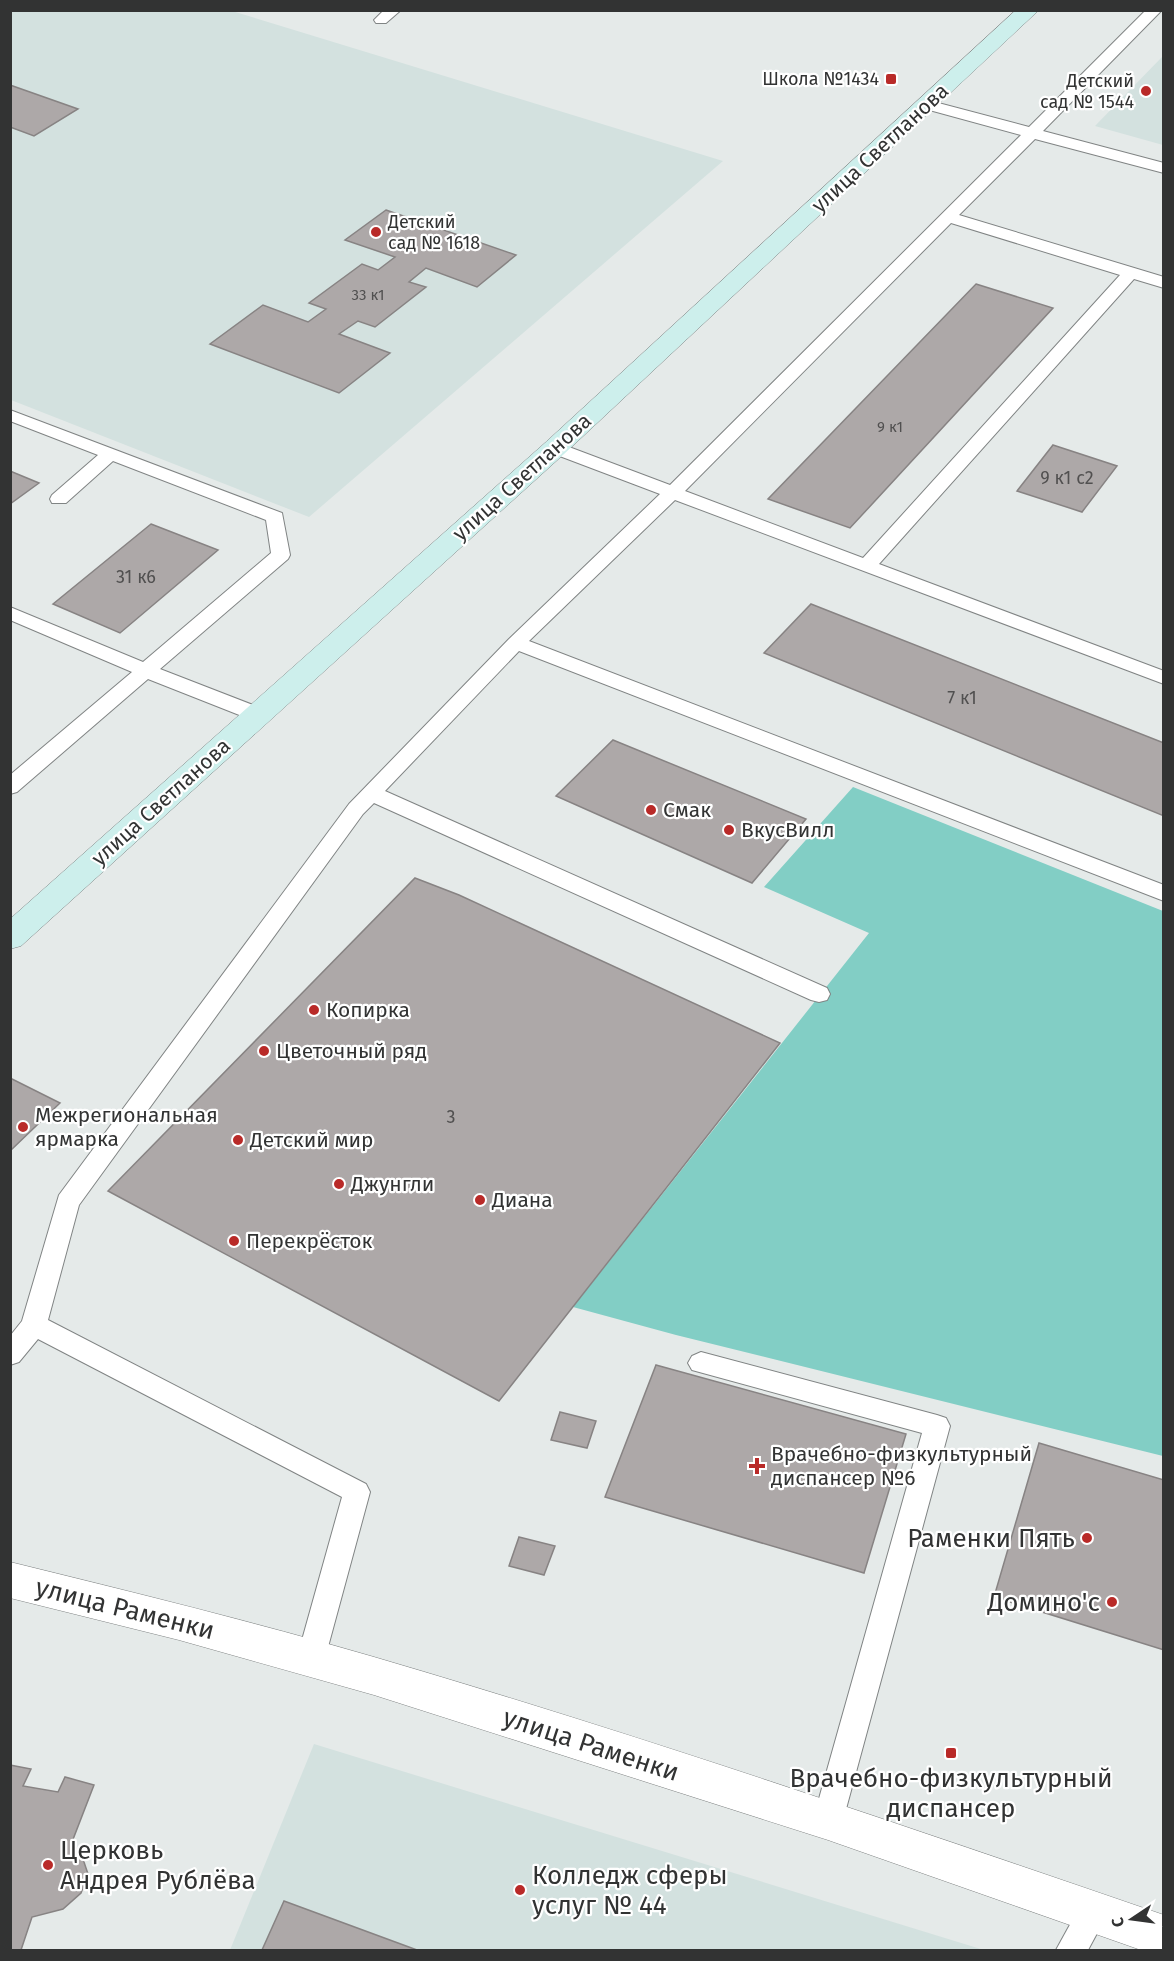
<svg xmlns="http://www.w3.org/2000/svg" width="1174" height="1961" viewBox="0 0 1174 1961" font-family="'Fira Sans',sans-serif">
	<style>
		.built { fill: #d3e1df }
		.green { fill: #82cec5 }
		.building { fill: #ada8a8; stroke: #878383; stroke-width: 1.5 }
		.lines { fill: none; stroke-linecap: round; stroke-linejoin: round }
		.lane-casing { stroke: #808484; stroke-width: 2 }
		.street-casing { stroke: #808484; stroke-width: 1 }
		.secondary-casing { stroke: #808484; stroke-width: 1 }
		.lane { fill: #fff; fill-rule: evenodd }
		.street { fill: #fff; fill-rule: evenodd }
		.secondary { fill: #cdefec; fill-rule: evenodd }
		.poi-dot { fill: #b92a28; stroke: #fff; stroke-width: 2 }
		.labels { text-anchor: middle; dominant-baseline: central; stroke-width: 4.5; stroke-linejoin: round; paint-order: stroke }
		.far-number-label { font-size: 15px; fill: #515050 }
		.far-poi-label { font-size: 18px; fill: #323333; stroke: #fff; text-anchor: end }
		.number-label { font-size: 18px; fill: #515050 }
		.street-label { font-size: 21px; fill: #323333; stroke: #fff }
		.poi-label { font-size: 21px; fill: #323333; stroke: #fff; text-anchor: start }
		.near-poi-label { font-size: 26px; fill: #323333; stroke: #fff; text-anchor: end }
		.near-street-label { font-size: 26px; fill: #323333; stroke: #fff }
	</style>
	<rect width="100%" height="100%" fill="#e5eae9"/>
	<g class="built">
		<polygon points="10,11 232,11 723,161 309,517 11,400"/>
		<polygon points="1163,56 1163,145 1095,126"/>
		<polygon points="314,1744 984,1950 230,1950"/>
	</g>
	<polygon class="green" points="853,787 1163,911 1163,1456 676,1335 573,1307 869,933 764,887"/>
	<g class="building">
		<polygon points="10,85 78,109 34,136 10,127"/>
		<polygon points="386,210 516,255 477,287 426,268 409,282 426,287 375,327 358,321 339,334 390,353 339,393 210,344 263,305 308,322 326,309 309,303 362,264 378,270 395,257 345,240"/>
		<polygon points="976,284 1053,308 850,528 768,499"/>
		<polygon points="1053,445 1117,466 1082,512 1017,491"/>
		<polygon points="10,471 39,483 10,504"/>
		<polygon points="151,524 218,550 120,633 53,604"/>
		<polygon points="811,604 1164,743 1164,816 764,653"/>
		<polygon points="613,740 806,819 752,883 556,796"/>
		<polygon points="415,878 459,895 780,1043 499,1401 108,1191"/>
		<polygon points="10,1078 60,1103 10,1151"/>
		<polygon points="656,1365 906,1434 864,1573 605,1497"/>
		<polygon points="560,1412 596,1421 587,1448 551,1440"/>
		<polygon points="1039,1443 1164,1480 1164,1650 994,1597"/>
		<polygon points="519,1537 555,1546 544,1575 509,1566"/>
		<polygon points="10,1765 31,1769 23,1786 58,1792 65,1777 94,1785 72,1842 82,1856 88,1874 81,1893 63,1909 32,1917 21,1950 10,1950"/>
		<polygon points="284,1901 417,1950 262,1950"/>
	</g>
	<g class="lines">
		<g class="lane-casing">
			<g id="lane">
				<polygon points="384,10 401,10 386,23 376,23 374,20"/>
				<path d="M1146,10H1162L1043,131L1164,163V173L1035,139L959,215L1164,277V288L1134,279L879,564L1164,671V684L675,500L529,641L1164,885V901L519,651L385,791L827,988L830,994L827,1000L819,1002L811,1000L374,803L363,814L79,1205L48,1320L366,1484L370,1492L325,1658L321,1667L311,1671L301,1667L297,1658L342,1497L38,1339L19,1362L10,1365V1336L22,1321L59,1195L349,804L509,639L660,494L549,452L546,448L549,444H561L670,485L1021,135L922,108L919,105L922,102L927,100L1029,127ZM951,223L1120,275L863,558L685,491Z"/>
				<polygon points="10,410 282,513 290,555 288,559 160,669 266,710 269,715 266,720 252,720 148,679 17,792 10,794 10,775 132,672 10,620 10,607 143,662 271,553 266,520 113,461 66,503 52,503 50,499 52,495 98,455 10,421"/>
				<polygon points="701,1352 937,1415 946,1418 950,1426 843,1820 838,1830 828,1834 818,1830 813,1820 922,1433 692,1370 688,1363 692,1356"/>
				<polygon points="1094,1896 1105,1901 1109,1911 1088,1950 1056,1950 1083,1901"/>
			</g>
		</g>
		<g class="street-casing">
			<path id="street" d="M10,1562C132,1592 254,1622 374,1657C640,1735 902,1825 1164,1915V1950H1141L828,1840L374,1695L179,1640L10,1598Z"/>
		</g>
		<g class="secondary-casing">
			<polygon id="secondary" points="1016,10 1039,10 564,454 21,946 10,949 10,919 546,442"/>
		</g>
		<use href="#lane" class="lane"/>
		<use href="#street" class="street"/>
		<use href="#secondary" class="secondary"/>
	</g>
	<g class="poi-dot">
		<rect x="885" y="73" width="12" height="12" rx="3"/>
		<circle cx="1146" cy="91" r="6"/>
		<circle cx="376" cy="232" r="6"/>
		<circle cx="651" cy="810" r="6"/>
		<circle cx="729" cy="830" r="6"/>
		<circle cx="314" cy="1010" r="6"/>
		<circle cx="264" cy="1051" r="6"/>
		<circle cx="23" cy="1127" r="6"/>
		<circle cx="238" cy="1140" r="6"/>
		<circle cx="339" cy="1184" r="6"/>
		<circle cx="480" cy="1200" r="6"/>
		<circle cx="234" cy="1241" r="6"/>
		<path d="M754 1457h6v6h6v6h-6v6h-6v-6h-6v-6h6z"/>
		<circle cx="1087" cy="1538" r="6"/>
		<circle cx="1112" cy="1602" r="6"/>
		<rect x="945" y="1747" width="12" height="12" rx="3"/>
		<circle cx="48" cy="1865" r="6"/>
		<circle cx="520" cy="1890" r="6"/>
	</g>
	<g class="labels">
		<g class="far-number-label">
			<text x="368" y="295">33 к1</text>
			<text x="890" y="427">9 к1</text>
		</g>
		<g class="far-poi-label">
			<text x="879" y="79">Школа №1434</text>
			<text x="1134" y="81">Детский<tspan x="1134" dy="21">сад № 1544</tspan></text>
			<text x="388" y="222" text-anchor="start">Детский<tspan x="388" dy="21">сад № 1618</tspan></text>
		</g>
		<g class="number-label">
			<text x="1067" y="478">9 к1 с2</text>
			<text x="136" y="577">31 к6</text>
			<text x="962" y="698">7 к1</text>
			<text x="451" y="1117">3</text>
		</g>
		<g class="street-label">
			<text transform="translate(880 148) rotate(-43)">улица Светланова</text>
			<text transform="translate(522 477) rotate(-42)">улица Светланова</text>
			<text transform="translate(161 802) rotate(-42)">улица Светланова</text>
		</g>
		<g class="poi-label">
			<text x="663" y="810">Смак</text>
			<text x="741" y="830">ВкусВилл</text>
			<text x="326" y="1010">Копирка</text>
			<text x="276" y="1051">Цветочный ряд</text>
			<text x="35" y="1115">Межрегиональная<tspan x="35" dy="24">ярмарка</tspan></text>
			<text x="250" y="1140">Детский мир</text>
			<text x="351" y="1184">Джунгли</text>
			<text x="492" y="1200">Диана</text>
			<text x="246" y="1241">Перекрёсток</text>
			<text x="771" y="1454">Врачебно-физкультурный<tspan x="771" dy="24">диспансер №6</tspan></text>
		</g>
		<g class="near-poi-label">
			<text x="1075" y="1538">Раменки Пять</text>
			<text x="1100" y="1602">Домино'c</text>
			<text x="951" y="1778" text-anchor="middle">Врачебно-физкультурный<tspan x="951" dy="30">диспансер</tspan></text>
			<text x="60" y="1850" text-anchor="start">Церковь<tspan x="60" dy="30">Андрея Рублёва</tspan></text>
			<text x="532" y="1875" text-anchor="start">Колледж сферы<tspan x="532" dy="30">услуг № 44</tspan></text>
		</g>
		<g class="near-street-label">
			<text transform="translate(125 1609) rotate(14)">улица Раменки</text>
			<text transform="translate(591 1745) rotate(18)">улица Раменки</text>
		</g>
	</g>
	<rect width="1174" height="1961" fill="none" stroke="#323333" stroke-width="24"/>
	<g transform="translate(1132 1919) rotate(257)" stroke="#ffffff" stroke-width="4.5" paint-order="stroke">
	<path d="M0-4.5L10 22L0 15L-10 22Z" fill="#323333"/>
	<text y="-9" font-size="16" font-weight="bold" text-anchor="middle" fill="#323333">С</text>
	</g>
</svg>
